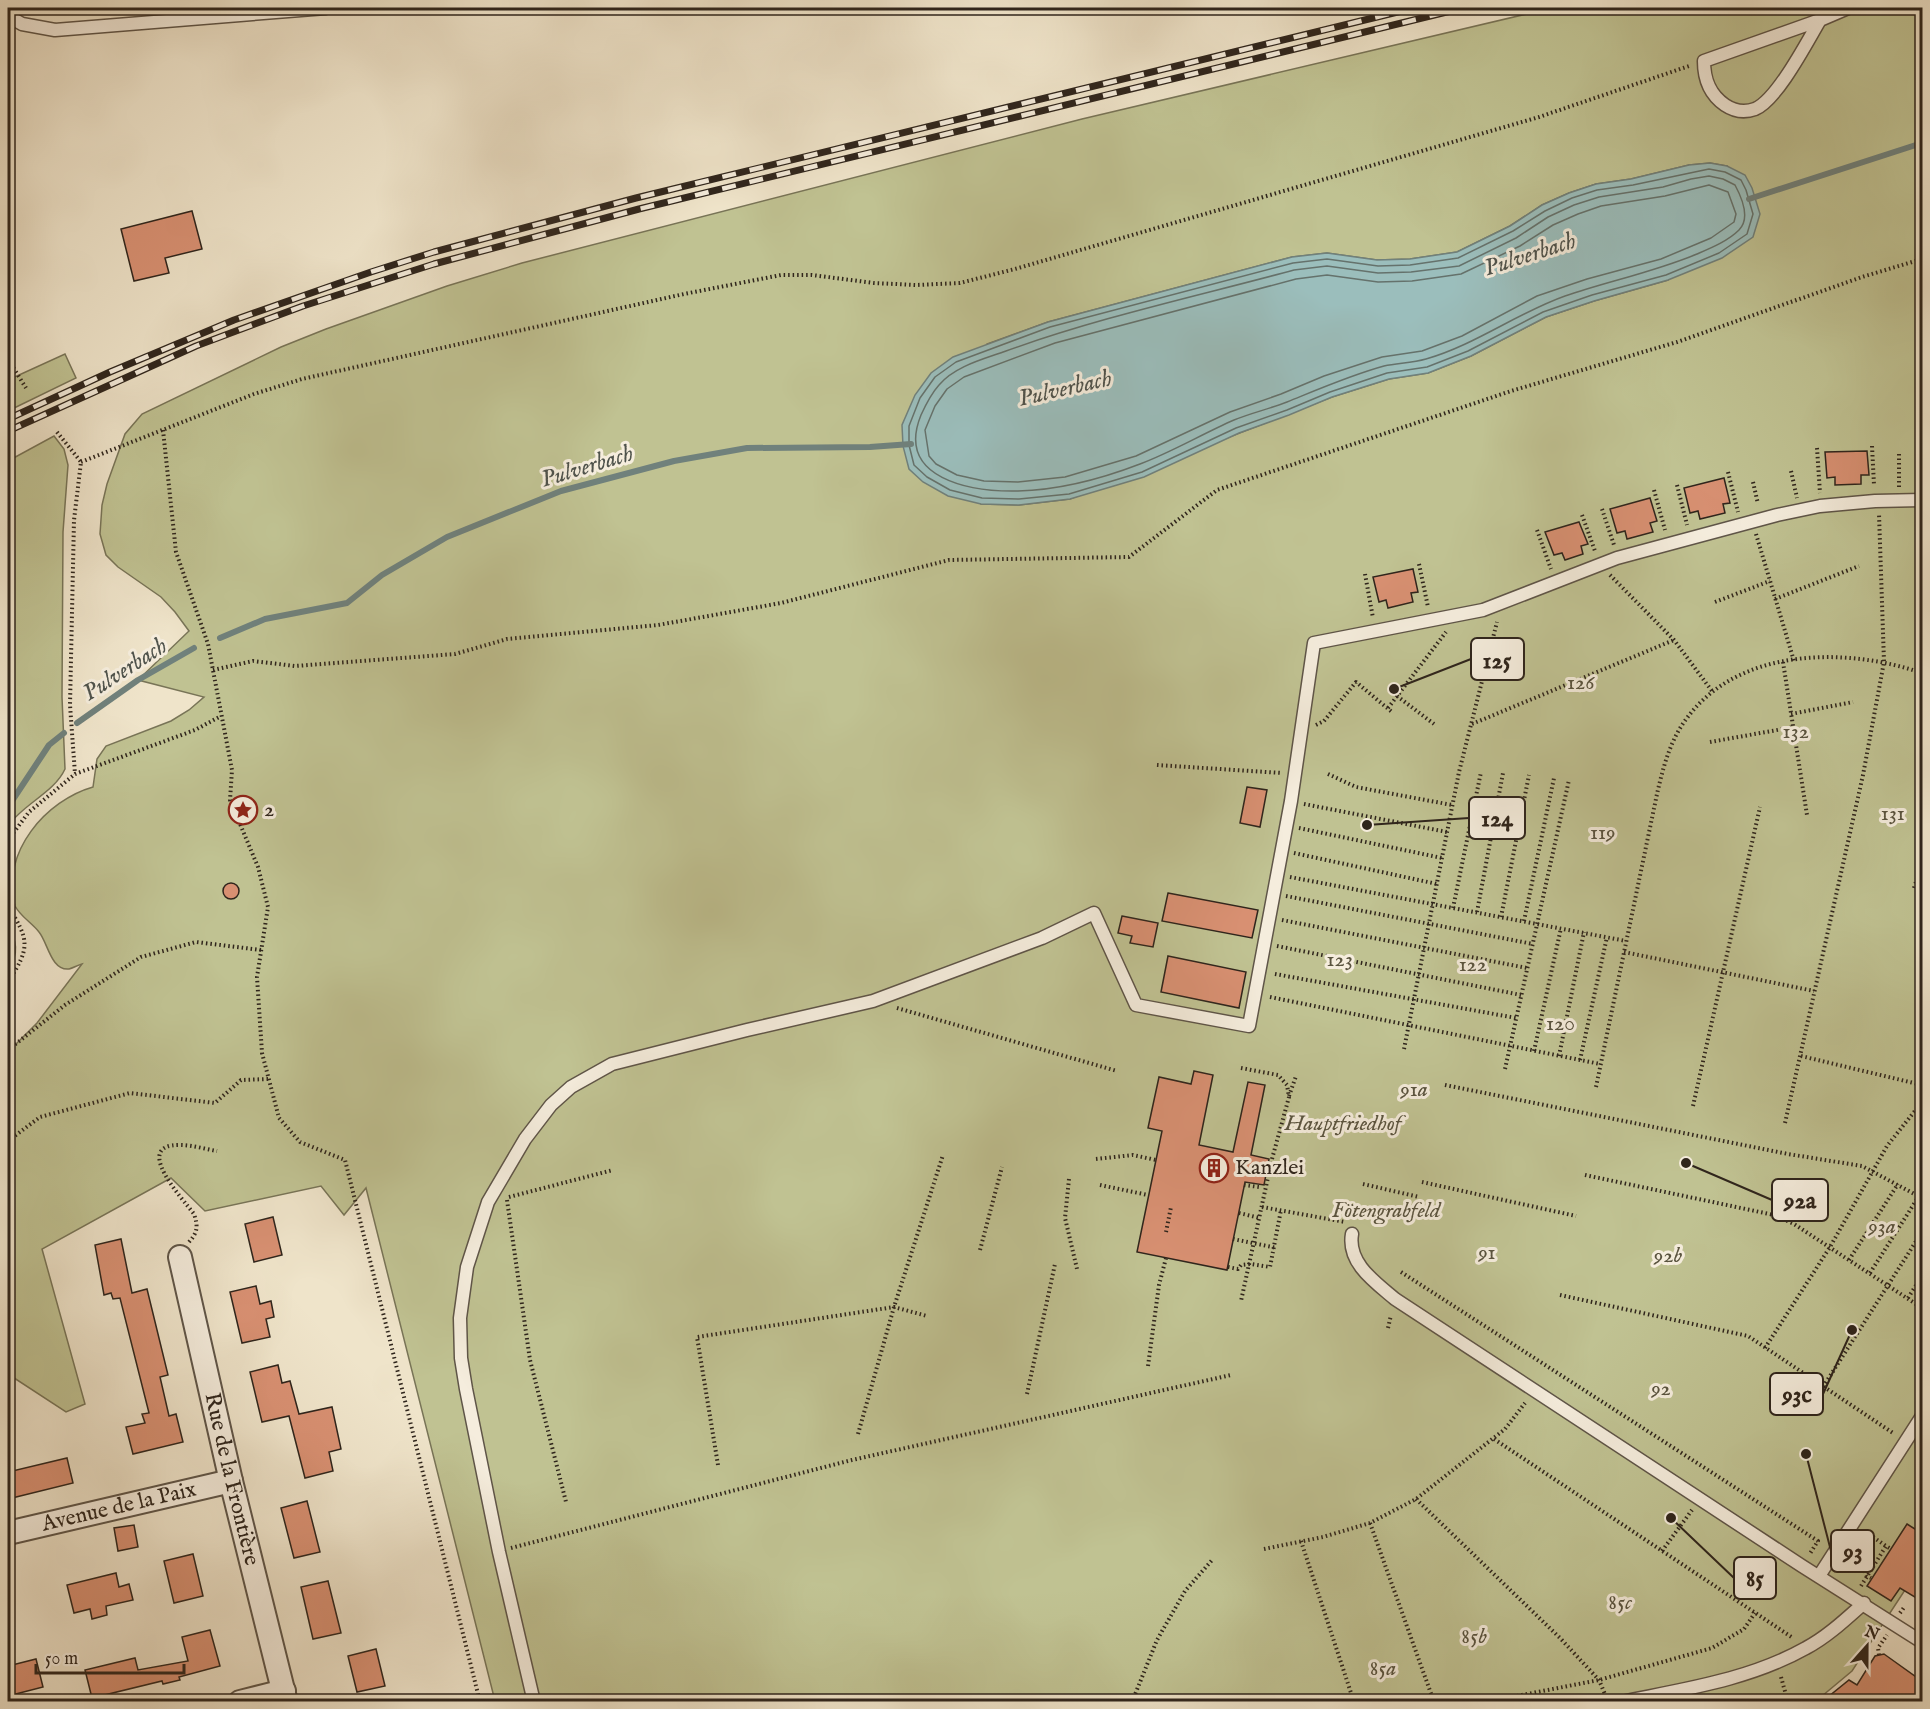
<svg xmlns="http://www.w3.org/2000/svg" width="1930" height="1709" viewBox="0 0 1930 1709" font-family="'IM FELL English',serif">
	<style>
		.green { fill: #c0c292; stroke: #787457; stroke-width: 1.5; fill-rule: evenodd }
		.water { fill: #9bbebc; stroke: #70817c; stroke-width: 1.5 }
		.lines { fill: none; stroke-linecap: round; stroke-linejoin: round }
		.shore { stroke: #65726c; stroke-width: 1.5 }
		.stream { stroke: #70817c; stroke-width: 6 }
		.building { fill: #d89072; stroke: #2f251c; stroke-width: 1.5 }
		.service-casing { stroke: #5f5548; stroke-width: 15 }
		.minor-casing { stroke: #5f5548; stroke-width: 26 }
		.path { stroke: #2f251c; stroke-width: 4; stroke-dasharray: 1.5 3; stroke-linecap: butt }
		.service { stroke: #f5eddd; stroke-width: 12 }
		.minor { stroke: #f5eddd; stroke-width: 22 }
		.rail-casing { stroke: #2f251c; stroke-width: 7 }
		.rail { stroke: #f5eddd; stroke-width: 4.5; stroke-dasharray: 14; stroke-linecap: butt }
		.labels { text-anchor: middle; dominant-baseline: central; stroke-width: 6; stroke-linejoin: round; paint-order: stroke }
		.park-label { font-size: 22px; font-style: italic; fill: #5a543f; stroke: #f5eddd }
		.poi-label { font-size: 22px; fill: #2f251c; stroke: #f5eddd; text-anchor: start }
		.street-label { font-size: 22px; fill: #2f251c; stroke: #f5eddd }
		.water-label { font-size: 24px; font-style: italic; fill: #4f534c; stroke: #f5eddd }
		.leader { fill: none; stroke: #2f251c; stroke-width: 2 }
		.callout-dot { fill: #2f251c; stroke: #f5eddd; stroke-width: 2 }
		.callout { fill: #f5eddd; stroke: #2f251c; stroke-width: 2 }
		.callout-label { font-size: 24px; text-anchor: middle; font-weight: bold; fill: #2f251c }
	</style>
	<rect width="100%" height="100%" fill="#efe4ca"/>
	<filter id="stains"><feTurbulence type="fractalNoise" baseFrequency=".00333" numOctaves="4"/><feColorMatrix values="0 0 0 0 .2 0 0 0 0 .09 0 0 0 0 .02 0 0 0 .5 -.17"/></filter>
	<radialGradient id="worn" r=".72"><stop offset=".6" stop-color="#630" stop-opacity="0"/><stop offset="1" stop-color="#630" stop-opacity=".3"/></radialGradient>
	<g class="green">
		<path d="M1552,8H1922V1449L1920,1453L1922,1455V1564L1852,1671L1816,1701H495L366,1188L344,1215L321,1186L205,1211L171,1178L42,1249L85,1404L66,1412L8,1374V1052L37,1023L82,964C78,965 73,968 69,969C51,971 48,943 39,932C32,923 20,916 15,906C0,852 47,800 93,787L97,759L106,746L171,721L189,710L204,697L138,680L189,631L175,612L161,597L118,567L106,555L100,534L102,505L107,484L125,434L142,414L281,347L326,329L447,286L522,263L1082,119ZM1710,163L1727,166L1668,280L1594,301L1546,317L1471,356L1428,373L1389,379L1332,397L1070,499L1019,505L981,504L987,344L1048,322L1292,257L1327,253L1377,260L1410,259L1457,252L1510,226L1542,205L1569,193L1596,184L1631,179L1689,165Z"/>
		<polygon points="65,354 76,378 8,411 8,380"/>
		<path d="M54,436L64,449L68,465L63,532L62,697L65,769C54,793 23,804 8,826V461Z"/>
		<path d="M8,924C16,940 20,954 8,969Z"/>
	</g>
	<polygon class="water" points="1710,163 1727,166 1745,175 1752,188 1760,214 1753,237 1722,258 1668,280 1594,301 1546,317 1471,356 1428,373 1389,379 1332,397 1289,415 1239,433 1144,477 1070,499 1019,505 981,504 948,496 923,482 909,469 903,446 902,425 915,395 931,373 953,357 1048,322 1292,257 1327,253 1377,260 1410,259 1457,252 1510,226 1542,205 1569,193 1596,184 1631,179 1689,165"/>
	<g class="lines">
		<g class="shore">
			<polygon points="1709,169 1725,172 1741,180 1746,190 1753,214 1747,234 1719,253 1666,275 1592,295 1543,312 1468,351 1427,367 1387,373 1330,392 1287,410 1236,428 1142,472 1069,494 1019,499 982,498 950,490 927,477 914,465 909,445 909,426 920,398 935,377 956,362 1050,327 1293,263 1327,259 1378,266 1410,265 1458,258 1513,231 1545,211 1572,198 1597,190 1633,185"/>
			<path d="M1709,176L1723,179L1735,185C1742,198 1751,218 1739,230C1728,241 1711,248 1697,254C1654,272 1609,281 1565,296C1517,313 1475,345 1426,359C1412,363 1398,363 1384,366C1351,375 1319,389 1287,402C1269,409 1251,413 1234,420C1202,434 1172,452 1140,464C1101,479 1059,490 1018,491C971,492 895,479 921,415C926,404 931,394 939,385C955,366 984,359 1006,351C1100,317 1198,296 1294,270L1327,266L1378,273L1411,272L1459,266L1516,238L1548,217L1574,205L1599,197L1663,187L1691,179Z"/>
			<polygon points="1709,185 1728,192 1736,214 1734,222 1711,238 1661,259 1587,279 1537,296 1462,336 1422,351 1382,357 1324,376 1281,394 1230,412 1136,456 1065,477 1018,482 984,481 957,475 936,464 929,456 925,430 935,406 947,389 964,377 1055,343 1296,279 1327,275 1378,282 1412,281 1461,274 1520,246 1553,225 1578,214 1601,206 1665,196"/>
		</g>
		<g class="stream">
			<polyline points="1749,199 1922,143"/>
			<polyline points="220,638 265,619 347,603 382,575 447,537 561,491 674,461 747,448 870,447 911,444"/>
			<polyline points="77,723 138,680 194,648"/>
			<polyline points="8,807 49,745 64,733"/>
		</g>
	</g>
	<g class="building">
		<polygon points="192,211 202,249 165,258 169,273 134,281 121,229"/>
		<polygon points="1867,451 1869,475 1861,475 1861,484 1835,485 1835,477 1827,478 1825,452"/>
		<polygon points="1724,478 1730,503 1723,504 1725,513 1700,519 1698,511 1690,513 1684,488"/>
		<polygon points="1650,498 1657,521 1650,523 1653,532 1627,539 1625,531 1617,533 1610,509"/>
		<polygon points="1579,522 1588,544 1581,546 1583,554 1565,560 1562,553 1554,555 1545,532"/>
		<polygon points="1413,569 1418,592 1411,593 1413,602 1388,608 1386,600 1379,602 1373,577"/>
		<polygon points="1247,787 1267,790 1260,827 1240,823"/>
		<circle cx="231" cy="891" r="8"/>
		<polygon points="1168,893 1258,910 1252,938 1162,921"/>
		<polygon points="1122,916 1158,923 1153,947 1130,943 1132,936 1118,933"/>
		<polygon points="1168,956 1246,972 1239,1008 1161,992"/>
		<polygon points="1194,1071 1213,1075 1199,1145 1233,1152 1248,1082 1265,1085 1251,1155 1269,1159 1264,1185 1245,1182 1227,1270 1137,1252 1162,1131 1148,1128 1159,1077 1191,1084"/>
		<polygon points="273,1217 282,1255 254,1262 245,1224"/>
		<polygon points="121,1239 132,1293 147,1289 168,1375 160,1377 169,1416 176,1414 183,1442 133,1454 126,1427 145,1423 142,1414 149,1413 120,1298 113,1299 111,1293 104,1295 95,1245"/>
		<polygon points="256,1286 260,1304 271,1301 274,1317 266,1319 270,1337 242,1343 230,1292"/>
		<polygon points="278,1365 282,1383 290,1381 299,1414 332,1407 341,1449 329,1452 333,1471 305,1478 289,1416 262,1422 250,1372"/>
		<polygon points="67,1458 73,1483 8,1499 8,1472"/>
		<polygon points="307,1501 320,1552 294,1558 281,1508"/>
		<polygon points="1907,1524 1923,1534 1923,1602 1900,1588 1891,1601 1867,1586"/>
		<polygon points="134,1525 138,1547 118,1551 114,1528"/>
		<polygon points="193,1554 203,1596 174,1603 164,1561"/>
		<polygon points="116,1573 119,1587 129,1584 133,1600 106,1606 107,1615 92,1619 90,1609 74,1613 67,1585"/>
		<polygon points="328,1581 341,1633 313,1639 301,1587"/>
		<polygon points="210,1630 220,1666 179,1677 180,1680 163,1684 162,1681 92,1698 85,1670 135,1658 138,1670 188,1661 182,1637"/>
		<polygon points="376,1649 385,1686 357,1692 348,1656"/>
		<polygon points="1884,1654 1923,1682 1923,1701 1823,1701 1849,1680 1857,1685 1875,1656"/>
		<polygon points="36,1659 43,1687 8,1696 8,1666"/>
	</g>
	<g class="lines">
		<g class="service-casing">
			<g id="service">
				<polyline points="8,16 22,24 55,30 326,8"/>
				<path d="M1820,20C1807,42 1777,100 1755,109C1744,113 1734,111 1725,105C1709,94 1704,79 1704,61L1820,20L1848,8"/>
				<path d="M1352,1234C1347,1263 1375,1282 1395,1299L1802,1566L1922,1642"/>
				<polyline points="1819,1576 1922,1416"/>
				<polyline points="534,1702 499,1552 466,1389 461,1358 460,1318 467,1267 488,1202 525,1139 551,1105 571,1087 612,1064 747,1030 873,1001 1042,938 1094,913 1136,1005 1249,1026 1291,801 1314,643 1483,610 1617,558 1777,515 1820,506 1875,501 1922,500"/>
				<path d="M1621,1702C1684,1689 1749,1680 1806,1648C1827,1637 1846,1619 1864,1603"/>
			</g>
		</g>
		<g class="minor-casing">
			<g id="minor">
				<path id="s1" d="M180,1257L231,1481L286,1702"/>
				<path id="s2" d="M8,1533L231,1481"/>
				<polyline points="240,1702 284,1691"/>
			</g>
		</g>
		<g class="path">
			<polyline points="11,364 26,388"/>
			<polyline points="163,430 176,552 208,644 232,770 230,800 258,867 268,907 257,977 262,1053 279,1118 300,1142 345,1160 480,1702"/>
			<polyline points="57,432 81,462 74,520 70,705 75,774"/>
			<polyline points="1872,446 1874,485"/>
			<polyline points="1817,448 1820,493"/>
			<polyline points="81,462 254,394 302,379 684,294 781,275 812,275 874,283 916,285 960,283 1015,269 1539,117 1689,66"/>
			<polyline points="1791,471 1797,498"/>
			<polyline points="1728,472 1738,512"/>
			<polyline points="1753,482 1758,504"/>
			<polyline points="1677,485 1687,525"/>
			<polyline points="1899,487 1899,452"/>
			<polyline points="1654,490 1665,530"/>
			<polyline points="1602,509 1614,545"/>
			<polyline points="1582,515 1595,551"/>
			<polyline points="1537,530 1551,569"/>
			<polyline points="1756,534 1794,661"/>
			<polyline points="1419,564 1428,607"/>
			<polyline points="1365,574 1373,618"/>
			<polyline points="1610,575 1674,640 1712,691"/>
			<polyline points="1775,599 1859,566"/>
			<polyline points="1715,602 1770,581"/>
			<polyline points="1783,662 1807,815"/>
			<polyline points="213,670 253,661 295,666 455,654 507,639 658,625 781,603 949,560 1129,557 1217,490 1511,391 1677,342 1862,277 1922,259"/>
			<polyline points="1397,696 1434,724"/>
			<polyline points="1388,708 1446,632"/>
			<polyline points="1791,714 1853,702"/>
			<polyline points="1472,724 1674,640"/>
			<polyline points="1316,725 1324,721 1356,682 1392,712"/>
			<polyline points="1710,742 1794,727"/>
			<polyline points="1157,765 1282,773"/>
			<polyline points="1328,774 1356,787 1452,805"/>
			<polyline points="1304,804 1447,832"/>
			<polyline points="1299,828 1442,858"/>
			<polyline points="8,840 29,812 75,774 195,730 221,716"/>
			<polyline points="1294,853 1437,884"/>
			<polyline points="1290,877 1626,941"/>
			<polyline points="1914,888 1922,863"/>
			<polyline points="1286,896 1533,944"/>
			<path d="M8,906C29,940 31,947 8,982"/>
			<polyline points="1453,908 1481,772"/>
			<polyline points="1477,912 1503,773"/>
			<polyline points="1501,917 1529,775"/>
			<polyline points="1282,920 1527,968"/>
			<polyline points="1524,921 1554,778"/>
			<polyline points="1277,946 1521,995"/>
			<polyline points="1624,952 1814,991"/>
			<polyline points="1275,974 1516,1018"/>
			<polyline points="1270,997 1600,1064"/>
			<polyline points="897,1008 1117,1071"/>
			<polyline points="1404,1049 1459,772 1497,622"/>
			<polyline points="8,1050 65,1005 141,957 196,942 261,950"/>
			<polyline points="1534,1051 1561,928"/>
			<polyline points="1559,1056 1584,932"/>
			<polyline points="1801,1056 1922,1085"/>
			<polyline points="1580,1060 1607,937"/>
			<polyline points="1241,1068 1278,1075 1287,1085 1289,1097 1272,1159 1241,1301"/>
			<polyline points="1505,1069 1569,780"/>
			<polyline points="1445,1085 1788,1154 1862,1166 1922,1198"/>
			<path d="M1596,1087L1657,794C1663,768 1670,740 1687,718C1739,647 1847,647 1922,673"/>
			<polyline points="1289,1096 1296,1076"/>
			<polyline points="1693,1106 1760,807"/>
			<polyline points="1785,1123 1863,775 1884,662 1879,514"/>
			<polyline points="8,1141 40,1117 130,1093 215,1103 241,1080 268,1079"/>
			<polyline points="1096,1159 1133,1155 1156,1160"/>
			<polyline points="1585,1175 1774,1215 1794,1224 1922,1308"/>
			<polyline points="1069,1179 1065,1218 1077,1269"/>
			<polyline points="1422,1182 1576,1216"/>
			<polyline points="1363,1184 1419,1197"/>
			<polyline points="1100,1185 1148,1195"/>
			<polyline points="1244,1185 1259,1187"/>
			<polyline points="509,1197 613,1170"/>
			<polyline points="507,1200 530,1360 566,1502"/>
			<polyline points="1262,1207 1345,1222"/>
			<polyline points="1239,1213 1260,1218"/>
			<polyline points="1166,1232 1171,1207"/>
			<polyline points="1233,1239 1277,1248"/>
			<path d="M189,1242C198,1232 198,1226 194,1214C183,1199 131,1144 180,1145C192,1145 205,1149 217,1151"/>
			<polyline points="980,1250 1002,1167"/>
			<polyline points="1849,1260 1898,1184"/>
			<polyline points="1228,1267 1238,1269 1241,1265 1251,1264 1270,1267 1281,1210"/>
			<polyline points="1401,1272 1818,1541 1809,1555"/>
			<polyline points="1870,1273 1919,1196"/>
			<polyline points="1560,1295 1748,1336 1893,1433"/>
			<polyline points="1908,1298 1922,1276"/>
			<polyline points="1388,1328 1391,1315"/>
			<polyline points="1765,1348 1830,1247 1887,1146 1922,1102"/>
			<polyline points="1148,1366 1159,1285 1166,1258"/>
			<polyline points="1823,1387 1922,1232"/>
			<polyline points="1027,1394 1055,1264"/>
			<polyline points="858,1434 894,1307 943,1155"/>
			<polyline points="1494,1439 1793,1638"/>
			<polyline points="718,1465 697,1337 894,1307 927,1316"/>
			<polyline points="1416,1499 1560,1638 1599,1680 1607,1699"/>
			<polyline points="1370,1523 1434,1702"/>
			<polyline points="1866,1534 1865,1536 1871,1540 1859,1560 1867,1576 1871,1578"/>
			<polyline points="1873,1537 1886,1546"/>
			<polyline points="1301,1541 1354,1702"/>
			<polyline points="511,1548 852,1460 1231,1375"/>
			<polyline points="1264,1549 1323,1537 1370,1523 1416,1499 1505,1429 1525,1403"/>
			<polyline points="1662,1551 1692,1510"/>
			<polyline points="1861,1586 1886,1546 1891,1549"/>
			<polyline points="1900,1613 1905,1606"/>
			<polyline points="1879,1655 1878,1648 1887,1635"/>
			<polyline points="1781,1677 1788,1702"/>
			<polyline points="1132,1702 1157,1640 1185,1591 1213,1559"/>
			<polyline points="1486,1702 1599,1680 1712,1648 1744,1629 1755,1613"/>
		</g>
		<use href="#service" class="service"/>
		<use href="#minor" class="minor"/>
		<g class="rail-casing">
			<g id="rail">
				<polyline points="8,419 110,372 234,320 371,272 434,252 636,198 1414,8"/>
				<polyline points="8,431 196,346 303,306 434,264 639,209 1463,8"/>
			</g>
		</g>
		<use href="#rail" class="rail"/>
	</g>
	<defs>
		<g id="sight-ring" transform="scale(1.5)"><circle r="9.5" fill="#f5eddd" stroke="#8f2418" stroke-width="1.5"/><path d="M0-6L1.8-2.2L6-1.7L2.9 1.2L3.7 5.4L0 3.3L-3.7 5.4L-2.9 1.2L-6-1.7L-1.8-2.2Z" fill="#8f2418"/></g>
		<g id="building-ring" transform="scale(1.5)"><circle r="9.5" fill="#f5eddd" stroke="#8f2418" stroke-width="1.5"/><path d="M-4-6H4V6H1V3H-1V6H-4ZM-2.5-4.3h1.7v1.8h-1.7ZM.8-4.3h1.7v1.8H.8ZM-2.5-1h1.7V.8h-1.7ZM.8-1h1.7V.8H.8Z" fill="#8f2418"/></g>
	</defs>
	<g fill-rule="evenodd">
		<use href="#sight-ring" x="243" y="810"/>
		<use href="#building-ring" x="1214" y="1168"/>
	</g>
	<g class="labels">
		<g class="park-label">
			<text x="1581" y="683">126</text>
			<text x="1796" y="732">132</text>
			<text x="1893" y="814">131</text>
			<text x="1603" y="833">119</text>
			<text x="1340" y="960">123</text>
			<text x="1473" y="965">122</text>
			<text x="1561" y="1024">120</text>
			<text x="1414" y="1090">91a</text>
			<text x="1343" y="1124">Hauptfriedhof</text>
			<text x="1386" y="1211">Fötengrabfeld</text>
			<text x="1882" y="1227">93a</text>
			<text x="1487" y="1253">91</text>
			<text x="1668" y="1256">92b</text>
			<text x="1661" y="1389">92</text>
			<text x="1620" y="1603">85c</text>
			<text x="1474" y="1637">85b</text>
			<text x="1383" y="1669">85a</text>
		</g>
		<g class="poi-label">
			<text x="264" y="810">2</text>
			<text x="1235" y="1168">Kanzlei</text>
		</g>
		<g class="street-label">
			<text stroke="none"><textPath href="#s1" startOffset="228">Rue de la Frontière</textPath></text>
			<text stroke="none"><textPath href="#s2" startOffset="114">Avenue de la Paix</textPath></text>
		</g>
		<g class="water-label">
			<text transform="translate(1530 255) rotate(-18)">Pulverbach</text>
			<text transform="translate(1065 389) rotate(-13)">Pulverbach</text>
			<text transform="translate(587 467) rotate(-17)">Pulverbach</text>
			<text transform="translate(125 670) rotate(-33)">Pulverbach</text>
		</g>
	</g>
	<path class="leader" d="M1394 689L1471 659M1367 825L1469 818M1686 1163L1772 1200M1852 1330L1823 1394M1806 1454L1831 1551M1671 1518L1734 1578"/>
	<g class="callout-dot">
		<circle cx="1394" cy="689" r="6"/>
		<circle cx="1367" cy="825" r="6"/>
		<circle cx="1686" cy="1163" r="6"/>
		<circle cx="1852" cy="1330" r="6"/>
		<circle cx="1806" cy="1454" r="6"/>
		<circle cx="1671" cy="1518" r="6"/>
	</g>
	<g class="callout">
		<rect x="1471" y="638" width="53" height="42" rx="6"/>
		<rect x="1469" y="797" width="56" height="42" rx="6"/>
		<rect x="1772" y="1179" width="56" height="42" rx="6"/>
		<rect x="1770" y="1373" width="53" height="42" rx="6"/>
		<rect x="1831" y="1530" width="43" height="42" rx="6"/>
		<rect x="1734" y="1557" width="42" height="42" rx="6"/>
	</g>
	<g class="callout-label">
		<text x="1497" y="668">125</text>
		<text x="1497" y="826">124</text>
		<text x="1800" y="1208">92a</text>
		<text x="1797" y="1402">93c</text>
		<text x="1853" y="1559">93</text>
		<text x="1755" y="1586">85</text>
	</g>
	<rect width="1930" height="1709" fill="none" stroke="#efe4ca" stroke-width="30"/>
	<rect x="9" y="9" width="1912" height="1691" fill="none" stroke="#2f251c" stroke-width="3"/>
	<rect x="15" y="15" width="1900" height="1679" fill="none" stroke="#2f251c" stroke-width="1.5"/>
	<g transform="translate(1867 1646) rotate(21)" stroke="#f5eddd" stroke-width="4.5" paint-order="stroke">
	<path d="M0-4.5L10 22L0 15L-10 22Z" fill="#2f251c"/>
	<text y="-9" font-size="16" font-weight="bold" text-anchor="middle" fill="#2f251c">N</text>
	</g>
	<path d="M36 1664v9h148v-9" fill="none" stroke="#2f251c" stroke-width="3"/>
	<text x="45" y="1664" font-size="18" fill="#2f251c" stroke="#f5eddd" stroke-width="4.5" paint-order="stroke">50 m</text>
	<rect width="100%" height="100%" filter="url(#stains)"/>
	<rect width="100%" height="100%" fill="url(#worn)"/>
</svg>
